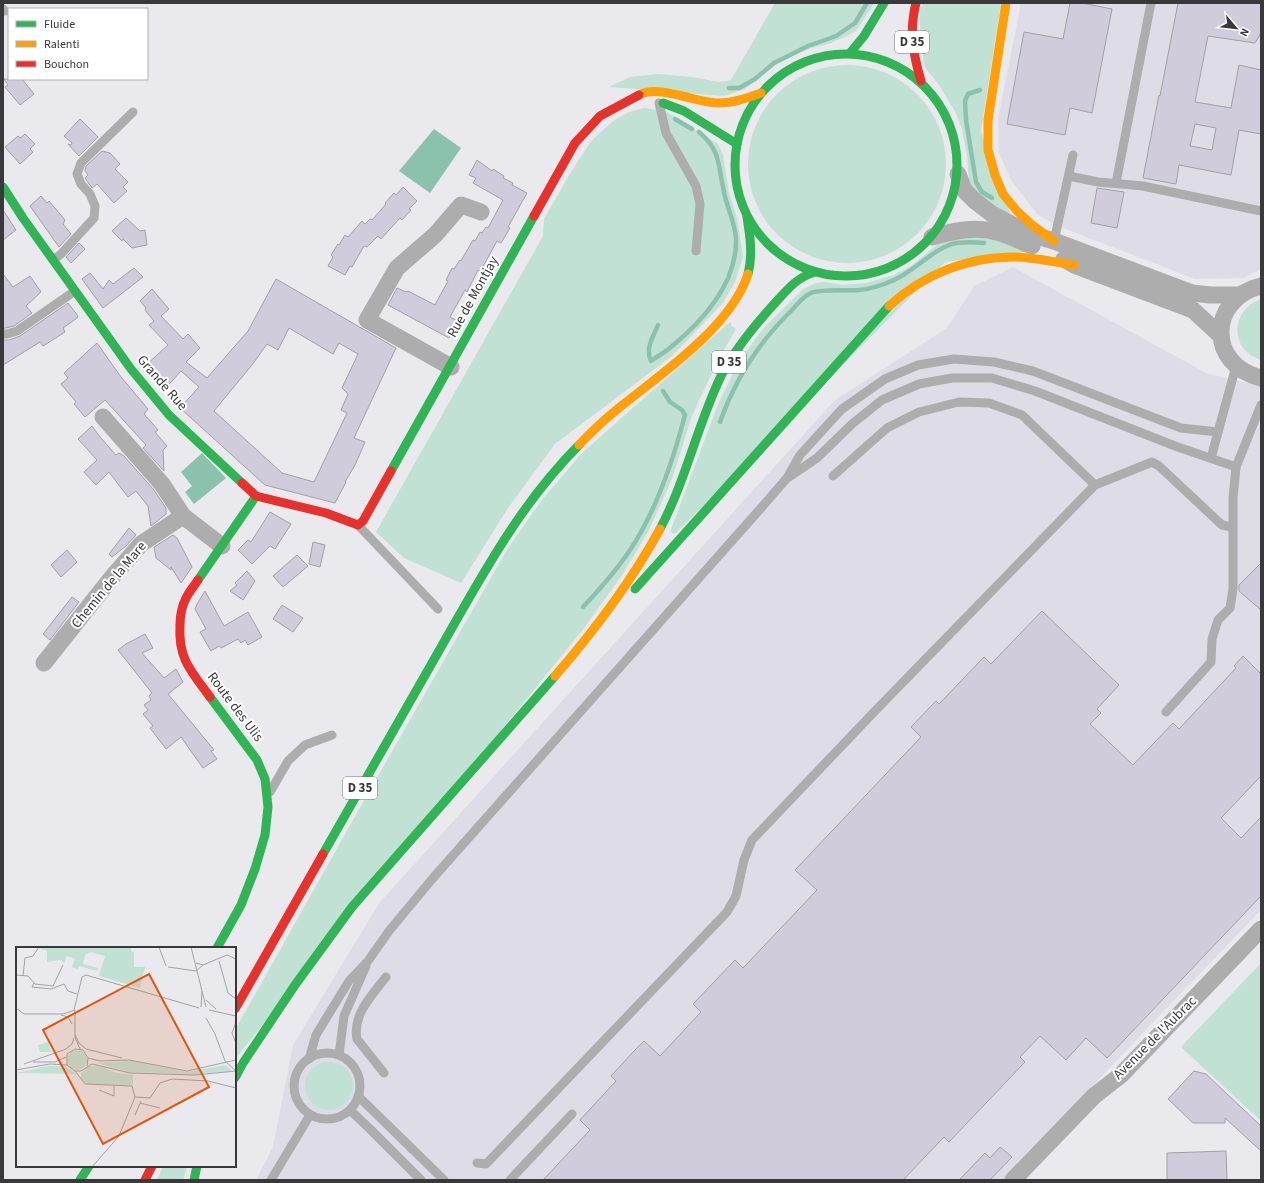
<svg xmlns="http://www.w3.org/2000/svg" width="1264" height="1183" viewBox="0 0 1264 1183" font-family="'Source Sans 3',sans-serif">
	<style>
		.built { fill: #dedce6 }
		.green { fill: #c1e1d5 }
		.water { fill: #8bc2ad }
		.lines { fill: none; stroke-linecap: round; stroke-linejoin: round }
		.stream { stroke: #8bc2ad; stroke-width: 4.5 }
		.building { fill: #d0ccdc; stroke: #a1a1a4; fill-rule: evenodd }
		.lane { stroke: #adadae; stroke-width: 9 }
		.street { stroke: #adadae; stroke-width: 17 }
		.fast { stroke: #30b455; stroke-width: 9 }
		.slow { stroke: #ff9f0a; stroke-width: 9 }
		.jam { stroke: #e5322d; stroke-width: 9 }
		.labels { text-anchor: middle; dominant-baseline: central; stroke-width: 4; stroke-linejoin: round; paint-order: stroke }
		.shield { fill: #fff; stroke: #747476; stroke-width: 1 }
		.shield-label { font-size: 13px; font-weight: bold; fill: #39383b }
		.street-label { font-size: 14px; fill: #39383b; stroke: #fff }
		.inset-road { fill: none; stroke: #a3a2a6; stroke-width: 1 }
		.view { fill: #df570e; fill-opacity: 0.15; stroke: #df570e; stroke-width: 2 }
		.inset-edge { fill: none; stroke: #39383b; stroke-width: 2 }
	</style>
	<rect width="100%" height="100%" fill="#eae9ee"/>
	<g class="built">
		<polygon points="1021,3 1261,3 1261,269 1244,278 1195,279 1058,226 1038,215 1011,180 999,153 998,119"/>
		<polygon points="1013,267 1208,374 1261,386 1261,910 1002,1180 256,1180 273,1147 293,1045 380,902 835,400 947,328 974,286"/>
	</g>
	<g class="green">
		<polygon points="775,3 874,3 856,31 845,37 828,44 811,48 794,55 778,63 745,89 724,96 609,87 630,77 658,74 692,77 719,82 731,80"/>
		<polygon points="923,3 1001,3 981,131 1011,215 977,197 969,183 967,156 962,129 956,113 939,85 924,66 919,15"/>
		<circle cx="847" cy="164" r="99"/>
		<polygon points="644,108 665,111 718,144 723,155 729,193 737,218 743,257 735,282 723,303 672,356 555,444 508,508 461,583 404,558 376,532 543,236 544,219 568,177 591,141 613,121 629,112"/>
		<polygon points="977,235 998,239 1030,251 945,262 675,534 670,532 719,402 739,362 761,331 803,289 816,283 824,282 844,285 866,283 894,275 911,266 938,244 955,238"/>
		<path d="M1261,299V360C1229,350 1230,310 1261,299Z"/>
		<polygon points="730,322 732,326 736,329 717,362 692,416 672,479 649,530 623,574 585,627 235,1059 235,1030 353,820 508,548 542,500 581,454"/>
		<polygon points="1261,963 1261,1121 1181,1047"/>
		<circle cx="329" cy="1086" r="24"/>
		<polygon points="163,1166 187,1166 183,1180 157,1180"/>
	</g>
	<g class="water">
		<polygon points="434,129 461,148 430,193 399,171"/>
		<polygon points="202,453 226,478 194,504 185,492 192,486 181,472"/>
	</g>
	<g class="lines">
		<g class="stream">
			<polyline points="729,88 739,88 755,79 774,63 808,46 836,36 855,23 867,3"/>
			<polyline points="980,90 968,94 965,101 966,120 976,182 982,192 992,198"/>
			<polyline points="675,119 692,129"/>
			<path d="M658,325C653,337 645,348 651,361C658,356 665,352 671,347C704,320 737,283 736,239C735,222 727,208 724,192C718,166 721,150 699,132"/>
			<path d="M720,422C735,380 758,343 791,311C797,305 803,296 811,293C819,289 849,291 859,290C871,289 883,285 894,280C915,271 935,247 956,243C966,242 974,242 984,243"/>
			<path d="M583,607C599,590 615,572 628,553C655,514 673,461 685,415L682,410L670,402L663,391"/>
		</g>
	</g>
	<g class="building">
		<polygon points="1070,3 1082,3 1112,9 1092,113 1070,108 1065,135 1007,124 1024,32 1063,39"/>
		<path d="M1178,3H1261V33L1255,43L1208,36L1195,102L1231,108L1239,65L1261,70V134L1239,130L1231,175L1179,165L1176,184L1143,178L1159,95L1160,96ZM1195,124L1216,128L1212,150L1190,146Z"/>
		<polygon points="4,79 22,79 34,94 20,105 5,87 8,85"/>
		<polygon points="80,119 98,137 79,156 68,144 71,145 72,143 64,136"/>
		<polygon points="25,134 35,144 30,149 33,152 20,164 5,147 18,136 20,138"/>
		<polygon points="102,151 110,153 120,164 115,169 128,182 123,187 127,191 114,203 97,184 92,188 85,178 88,175 85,171 86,166"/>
		<polygon points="477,160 492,171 493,169 504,176 503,178 513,183 512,185 527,193 508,227 510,228 501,243 497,241 480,272 478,270 467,292 465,290 450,317 458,321 449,338 388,305 397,288 406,292 408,291 435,305 448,281 446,280 452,268 454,269 460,260 461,261 473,240 475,241 480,232 482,233 486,227 488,228 503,200 473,183 476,178 469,175"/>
		<polygon points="403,187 417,201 409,209 411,210 402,220 400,218 381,239 378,236 367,247 364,246 352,267 350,266 345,275 328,266 333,257 331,255 338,244 339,245 345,235 348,237 362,221 365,224 370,219 372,220 386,204 385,203 394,193 396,195"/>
		<polygon points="1097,188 1124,192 1117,228 1091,223"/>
		<polygon points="41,196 47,203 49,201 65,220 63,224 71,234 59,247 30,206"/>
		<polygon points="3,210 16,230 3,240"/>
		<polygon points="126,218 140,231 145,230 147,245 132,248 123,239 122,241 112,231"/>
		<polygon points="79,243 85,249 71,263 66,257"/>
		<polygon points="134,268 143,277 103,308 82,279 90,273 103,289 109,280 113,284"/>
		<polygon points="3,274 13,287 30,276 41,292 26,306 32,313 14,326 6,328 3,328"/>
		<path d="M276,279L396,348L354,438L365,442L355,465L345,482H346L335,503L265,485L180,408L199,387L181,371L164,390L145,366L168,345L149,325L154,321L145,310L146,308L140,301L152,289L169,309L161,316L183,339L188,334L200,348L186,362L207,378L248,331ZM289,328L333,354L339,343L358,354L342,388L348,394L341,410L347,413L314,482L282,473L214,411L252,365L267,344L278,350Z"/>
		<polygon points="68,303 78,316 77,318 63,328 65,332 43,346 40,342 3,365 3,340 9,340 20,336"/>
		<polygon points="97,343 121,377 148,409 144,414 158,430 155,432 167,446 163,450 164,471 143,448 146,445 105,400 85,417 74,404 76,402 61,384 68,378 64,373"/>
		<polygon points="92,426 100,437 116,455 119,453 124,456 154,490 166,508 166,514 151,526 148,506 136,491 128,497 109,472 96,485 84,472 97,460 78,439"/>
		<polygon points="270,512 291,524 275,549 270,546 252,564 238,550 248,540 251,542"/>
		<polygon points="129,528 136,535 126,546 112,557 109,554"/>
		<polygon points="173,535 177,538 192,567 181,583 171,567 171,570 156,558 154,547"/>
		<polygon points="313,542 325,545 320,567 309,564"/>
		<polygon points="67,550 77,562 61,577 51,565"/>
		<polygon points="297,555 308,566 283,587 273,576"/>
		<polygon points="1261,563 1261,610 1239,591 1239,585"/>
		<polygon points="247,571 255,581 243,600 230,591 237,585 235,583"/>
		<polygon points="205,591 224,626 248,612 262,637 248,645 245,640 241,643 238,639 221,648 219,646 211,651 200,632 206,629 195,609 197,604"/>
		<polygon points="72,597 79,602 50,640 43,634"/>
		<polygon points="282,605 303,618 293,632 273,619"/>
		<polygon points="1042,611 1119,685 1097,709 1101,713 1090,724 1133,765 1173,723 1179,729 1236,668 1234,666 1243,656 1261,674 1261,776 1221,818 1241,838 1261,817 1261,896 1107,1058 1086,1038 1066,1060 1040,1036 1020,1057 1025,1062 949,1142 944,1137 903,1180 543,1180 590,1130 580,1120 616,1081 611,1076 635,1050 644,1041 660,1056 701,1012 693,1004 735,960 743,968 817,890 795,870 921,737 911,727 936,701 939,704 984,657 991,664"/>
		<polygon points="145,634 153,648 142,653 164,678 176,669 183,682 168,694 214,750 211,751 217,759 203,768 181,737 166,749 150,728 153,726 143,714 148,710 144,705 151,700 149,696 152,693 118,650 126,644"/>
		<polygon points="1194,1071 1206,1074 1261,1126 1261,1151 1225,1118 1225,1123 1193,1123 1168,1099"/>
		<polygon points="1000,1147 1012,1157 990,1180 959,1180 985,1153 990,1158"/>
		<polygon points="1226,1151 1227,1180 1167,1180 1167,1153"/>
	</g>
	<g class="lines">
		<g class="lane">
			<polyline points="3,9 5,11"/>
			<polyline points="659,103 666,133 696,186 700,204 696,251"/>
			<polyline points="1069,176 1098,182 1143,186 1261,211"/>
			<polyline points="1116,183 1151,3"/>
			<polyline points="1054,241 1073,155"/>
			<polyline points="53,260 61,254 94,218 95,206 90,194 81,184 77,174 81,163 133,112"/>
			<polyline points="3,334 7,334 17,331 75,291"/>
			<polyline points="1211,458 1236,366"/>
			<polyline points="833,476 887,428 919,412 959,402 989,403 1022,415 1095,485"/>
			<polyline points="789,477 817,458 852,424 882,400 919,384 952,378 992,378 1035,391 1175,446 1236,467"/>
			<polyline points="358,525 438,609"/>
			<polyline points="1166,712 1211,662 1212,639 1218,620 1230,608 1233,589 1233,498 1236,467 1261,405"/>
			<polyline points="270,792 288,761 305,745 332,735"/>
			<circle cx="327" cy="1086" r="33"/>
			<polyline points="339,1055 344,1016 366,966"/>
			<polyline points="309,1059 316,1035 349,981 368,961 389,931 433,878 761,508 787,478 800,455 842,409 885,379 918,365 954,359 994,362 1033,371 1181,428 1218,432"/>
			<path d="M384,1073L357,1039C352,1015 372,995 386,977"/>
			<polyline points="358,1096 444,1180"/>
			<polyline points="350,1110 371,1130 421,1180"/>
			<polyline points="477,1163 486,1164 727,912 736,896 744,860 752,840 875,711 1095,485 1152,462 1159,466 1222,525 1232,527"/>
			<polyline points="271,1180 310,1115"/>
			<polyline points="510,1180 572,1114"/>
		</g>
		<g class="street">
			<polyline points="958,174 964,190 975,201 992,214 1030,234 1054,241 1192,293 1210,295 1238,295"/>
			<path d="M932,237C953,231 975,226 997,232C1008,235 1020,241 1032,246"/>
			<polyline points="1064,259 1074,265 1193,310 1221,336"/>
			<path d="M1261,286C1208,299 1207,365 1261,378"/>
			<polyline points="451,367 367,320 397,268 435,235 461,205 481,212"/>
			<polyline points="103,417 162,484 183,516 222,546"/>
			<polyline points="44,663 113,576 141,544 183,516"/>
			<polyline points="1013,1180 1094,1096 1121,1075 1261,929"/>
		</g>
		<g class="fast">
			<polyline points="850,53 864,36 884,3"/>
			<circle cx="846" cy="165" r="111"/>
			<polyline points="663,103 684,111 737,144"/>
			<polyline points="3,187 23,218 131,369 169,415 242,483"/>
			<path d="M747,217C750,236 753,255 748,274"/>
			<polyline points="391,471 534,216"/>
			<path d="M660,529C686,480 697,426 721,376C735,349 754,326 775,303C787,290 797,277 815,272"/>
			<polyline points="198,580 256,496"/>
			<polyline points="635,589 889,306"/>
			<polyline points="210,697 257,760 265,779 268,807 265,835 255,869 241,905 217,948"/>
			<path d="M323,854C362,786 401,717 440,649C481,577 520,504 579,445"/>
			<polyline points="235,1078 243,1063 295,985 352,907 555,676"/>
			<polyline points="80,1180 89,1166"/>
			<polyline points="194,1180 197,1166"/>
		</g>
		<g class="slow">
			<polyline points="1006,3 988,120 988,150 995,175 1003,194 1017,211 1031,224 1054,241"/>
			<path d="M639,95C659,84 696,103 719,103C733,103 747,98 761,93"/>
			<path d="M889,306C924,274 969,256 1017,257C1036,258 1055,262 1074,265"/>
			<path d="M579,445C592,431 605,419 620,407C661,374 731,327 748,274"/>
			<path d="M555,676C595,630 631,582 660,529"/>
		</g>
		<g class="jam">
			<path d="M916,3C909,30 913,54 921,81"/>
			<polyline points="534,216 575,143 600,116 639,95"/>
			<polyline points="242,483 256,496 326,513 358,525 363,521 391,471"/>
			<path d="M198,580C194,586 189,592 186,598C182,606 180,617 180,625C178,659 191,671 210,697"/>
			<polyline points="235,1009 323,854"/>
			<polyline points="145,1180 152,1166"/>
		</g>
	</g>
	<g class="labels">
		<g class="shield">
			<rect x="895" y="31" width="34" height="22" rx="3"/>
			<rect x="712" y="351" width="34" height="22" rx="3"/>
			<rect x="343" y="777" width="34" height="22" rx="3"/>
		</g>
		<g class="shield-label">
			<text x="912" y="42">D 35</text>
			<text x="729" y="362">D 35</text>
			<text x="360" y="788">D 35</text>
		</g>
		<g class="street-label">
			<text transform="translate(473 297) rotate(-61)">Rue de Montjay</text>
			<text transform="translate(162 383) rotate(49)">Grande Rue</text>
			<text transform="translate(109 585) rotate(-50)">Chemin de la Mare</text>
			<text transform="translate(235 707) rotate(53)">Route des Ulis</text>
			<text transform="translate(1155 1038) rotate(-45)">Avenue de l'Aubrac</text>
		</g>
	</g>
	<g transform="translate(16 947)">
		<rect width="220" height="220" fill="#eae9ee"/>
		<path d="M115,0V4L118,5V20H129L124,41L83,29L89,9L75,5L69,8L67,17L82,21L81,24L63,19L62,22L56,20L59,12L51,9L48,16L45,13L31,15V4L24,1ZM32,95L35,105H24L22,98ZM51 113a10 10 0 1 1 20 0a10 10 0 1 1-20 0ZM115,114L171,125L210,118L216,124L180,127L112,125L81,116ZM32,119H49L59,126L66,138L59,127L0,126ZM72,119L87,120L100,126L117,128V138L71,137L65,132V127Z" fill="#c1e1d5"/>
		<path class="inset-road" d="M143,0L150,19M175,0L190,60M203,14L212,46L220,52M180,16L187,18L211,8L220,12M152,20L180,24L187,18M0,28L12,29L19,37L37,39L47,18M7,29L9,11L17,9L23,0M18,36L16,40L35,42L48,37L52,44L61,47M190,53L200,62M185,60L186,44M0,61L8,67H47L59,63V90L64,102M58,63L66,30L70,28L183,61M193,63L220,69M45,68L52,70L56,77M190,71L199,87M220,75L216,86L220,96M199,87L209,114L220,124M59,88L63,96L70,102L106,111M72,111L84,114L113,113L171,124L220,113M17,115H39L50,110M8,117L50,102L56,97L58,91M71,119L72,111L67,103L59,102L51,107V118L59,124H65L76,117L114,126L179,128L220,124M0,123L34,117L51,118M59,124L69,137L116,139L119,150L103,189L76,220M83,143L98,149V139M119,150L134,151L144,136L156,132L192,134L220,141M124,156L144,161M119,168L125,154"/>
		<path class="view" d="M133,27L193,140L87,197L27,83Z"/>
		<rect width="220" height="220" class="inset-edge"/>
	</g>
	<rect width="1264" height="1183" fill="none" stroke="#39383b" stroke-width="8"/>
	<rect x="8" y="8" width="140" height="72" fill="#ffffff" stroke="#b0afb1"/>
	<rect x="16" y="21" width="20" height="6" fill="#30b455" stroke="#b0afb1"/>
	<text x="44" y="28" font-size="12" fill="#39383b">Fluide</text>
	<rect x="16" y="41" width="20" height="6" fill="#ff9f0a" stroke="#b0afb1"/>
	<text x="44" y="48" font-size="12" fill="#39383b">Ralenti</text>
	<rect x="16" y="61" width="20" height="6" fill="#e5322d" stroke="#b0afb1"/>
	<text x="44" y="68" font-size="12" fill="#39383b">Bouchon</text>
	<g transform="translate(1236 28) rotate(118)" stroke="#ffffff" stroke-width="3" paint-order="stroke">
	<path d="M0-3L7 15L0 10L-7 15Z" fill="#39383b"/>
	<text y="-6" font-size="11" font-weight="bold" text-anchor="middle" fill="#39383b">N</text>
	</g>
</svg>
